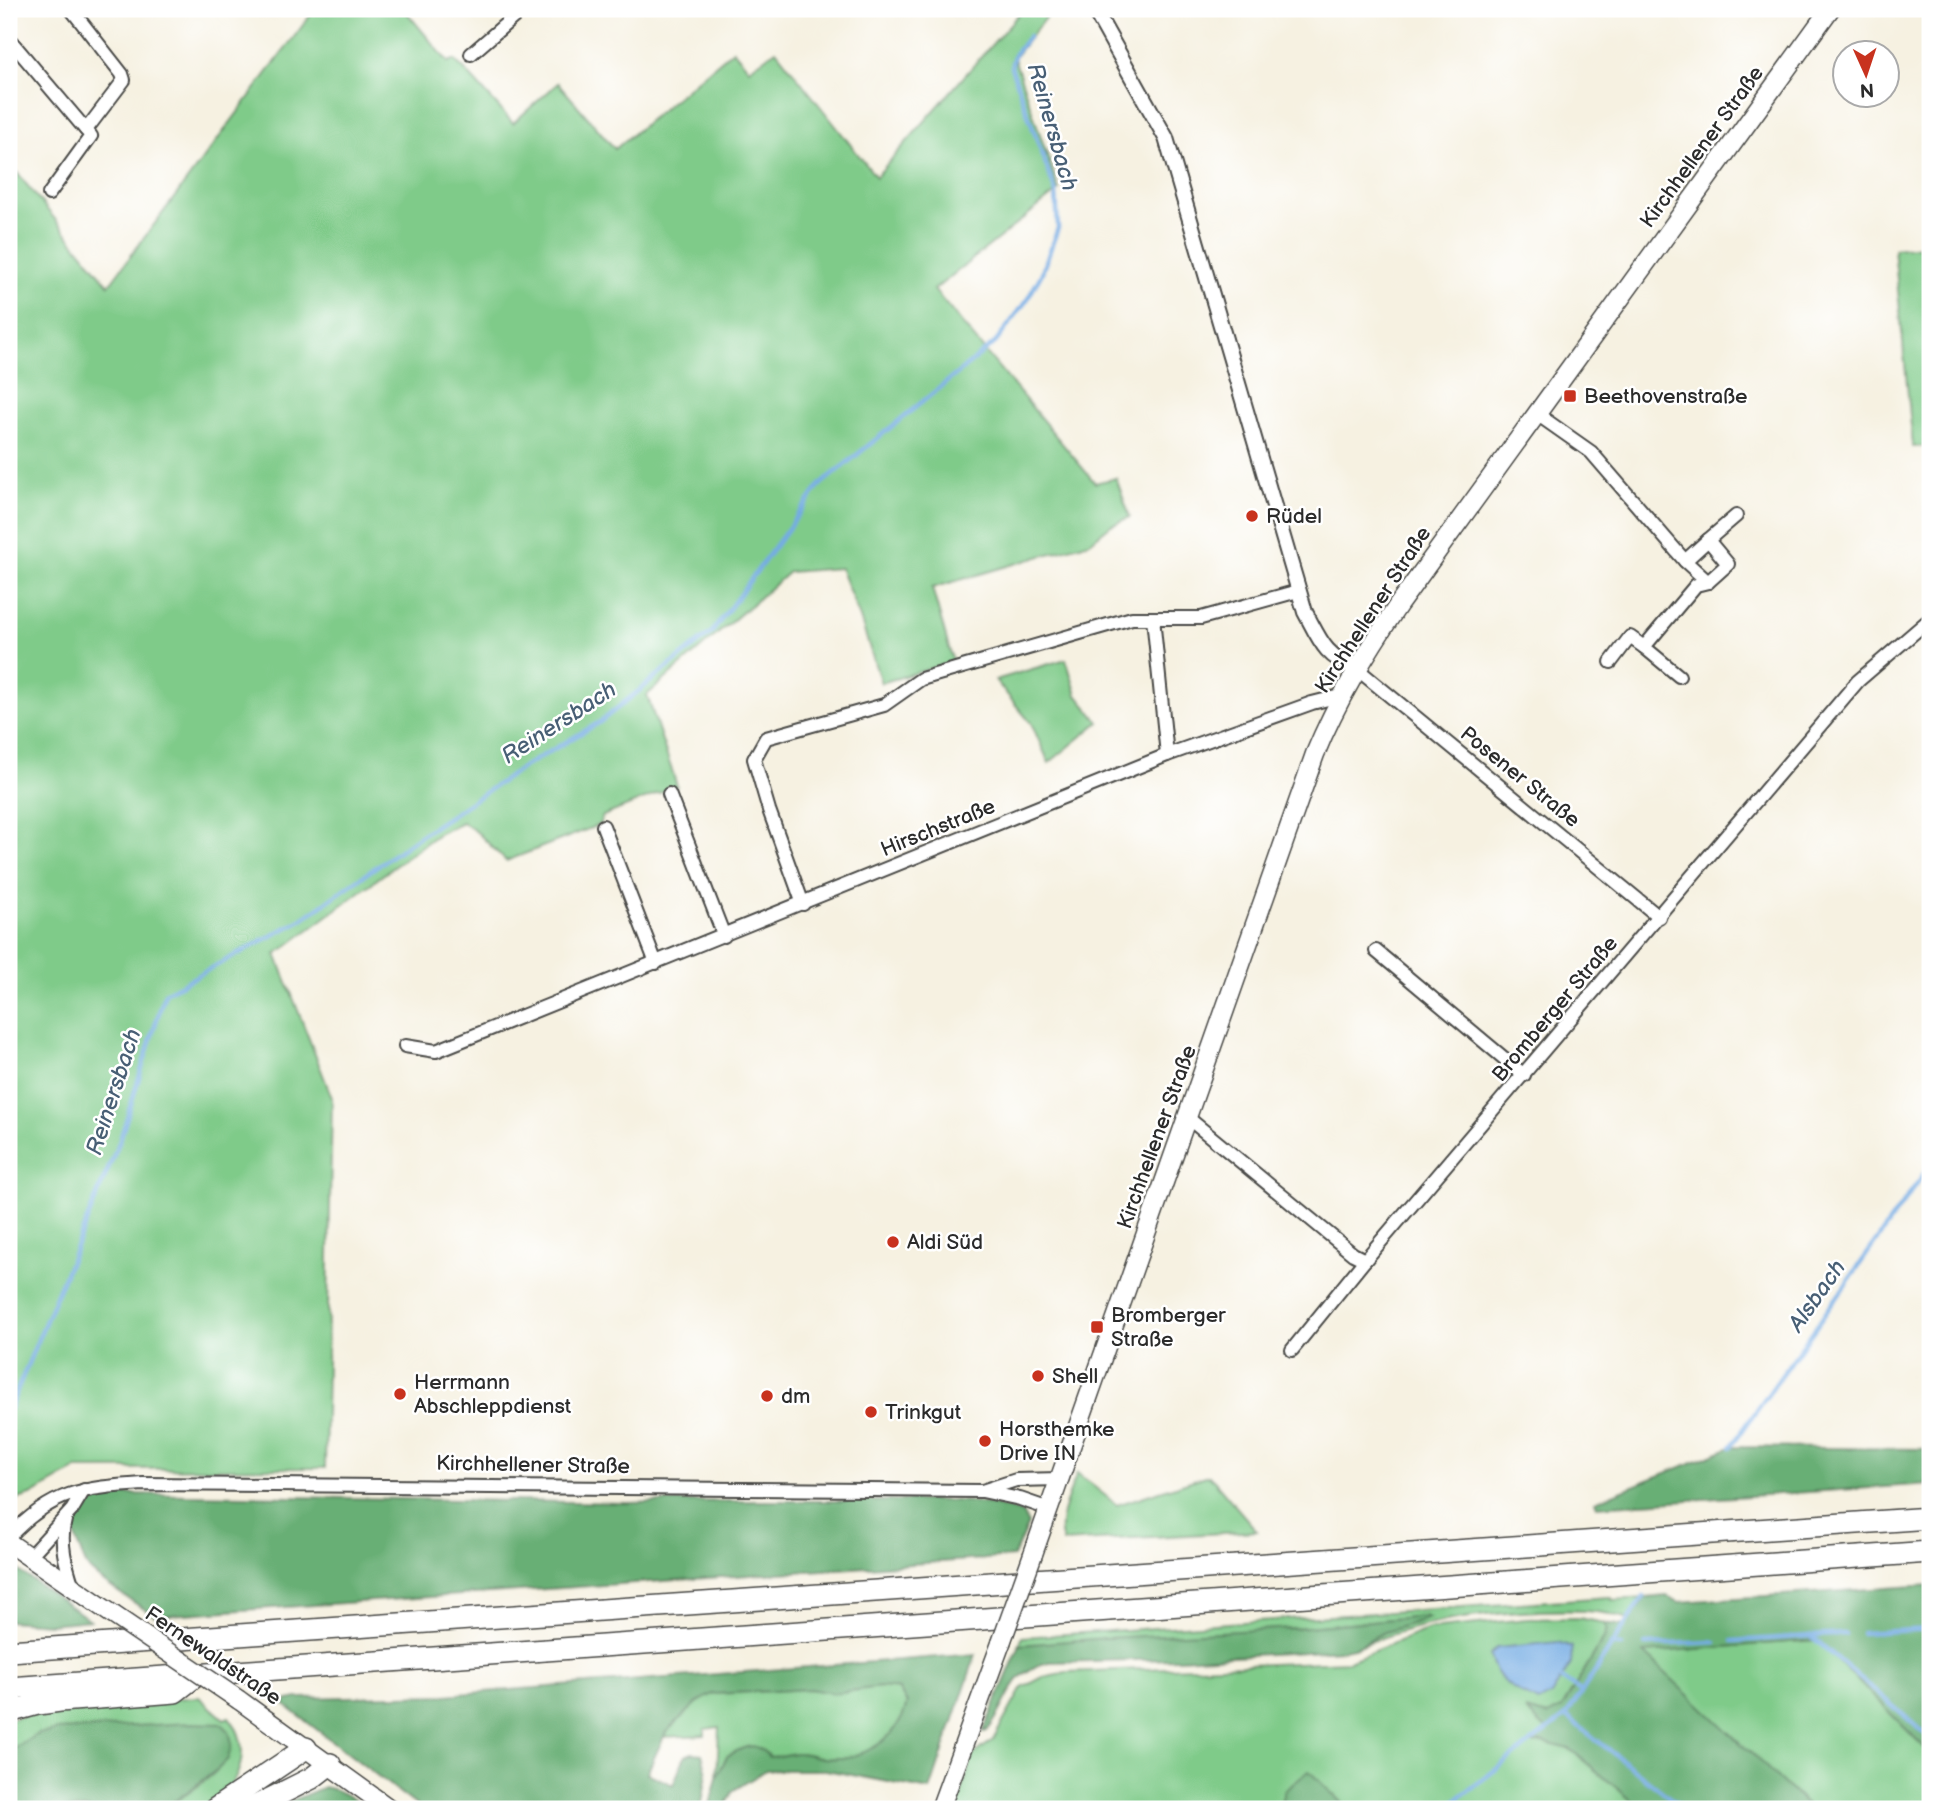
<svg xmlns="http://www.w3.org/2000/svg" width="1939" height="1818" viewBox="0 0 1939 1818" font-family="'Balsamiq Sans',sans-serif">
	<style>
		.green { fill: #7fcb89; stroke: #557b5a; stroke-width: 2 }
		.forest { fill: #67af75; stroke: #496d50; stroke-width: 2 }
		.water { fill: #74ace3; stroke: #506c87; stroke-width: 2 }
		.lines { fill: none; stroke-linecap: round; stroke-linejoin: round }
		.stream { stroke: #74ace3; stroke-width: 4.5 }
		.minor-casing { stroke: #494946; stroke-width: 16 }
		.tertiary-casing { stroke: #494946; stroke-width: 18 }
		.secondary-casing { stroke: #494946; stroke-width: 21 }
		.motorway-casing { stroke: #494946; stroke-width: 24 }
		.minor { stroke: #fff; stroke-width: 12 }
		.tertiary { stroke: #fff; stroke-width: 14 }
		.secondary { stroke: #fff; stroke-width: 18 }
		.motorway { stroke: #fff; stroke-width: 21 }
		.secondary-bridge-casing { stroke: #494946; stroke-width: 21; stroke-linecap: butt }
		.secondary-bridge { stroke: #fff; stroke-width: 18 }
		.poi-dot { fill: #c8321e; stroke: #fff; stroke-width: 2.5 }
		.labels { text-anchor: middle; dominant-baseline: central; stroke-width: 5; stroke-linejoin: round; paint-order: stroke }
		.street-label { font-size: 21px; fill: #2b2b2b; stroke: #fff }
		.poi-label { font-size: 21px; fill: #2b2b2b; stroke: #fff; text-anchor: start }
		.water-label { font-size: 23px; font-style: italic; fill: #485f75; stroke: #fff }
	</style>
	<rect width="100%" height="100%" fill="#fff"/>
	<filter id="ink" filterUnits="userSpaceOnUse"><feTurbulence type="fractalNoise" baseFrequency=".0143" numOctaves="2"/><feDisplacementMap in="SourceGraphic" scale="14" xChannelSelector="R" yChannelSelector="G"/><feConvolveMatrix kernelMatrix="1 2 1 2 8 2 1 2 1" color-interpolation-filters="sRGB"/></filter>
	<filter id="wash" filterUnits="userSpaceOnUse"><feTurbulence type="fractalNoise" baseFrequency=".00686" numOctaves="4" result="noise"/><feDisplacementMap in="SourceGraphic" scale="28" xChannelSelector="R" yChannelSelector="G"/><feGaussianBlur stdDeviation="1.57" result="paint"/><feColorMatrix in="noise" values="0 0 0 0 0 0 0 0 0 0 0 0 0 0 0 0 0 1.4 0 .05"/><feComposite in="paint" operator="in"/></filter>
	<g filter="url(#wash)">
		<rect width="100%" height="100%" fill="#f6f1e1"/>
		<g class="green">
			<polygon points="315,9 404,9 448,62 454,60 463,68 513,123 558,83 615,149 733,50 749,69 776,50 876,177 1023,9 1052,9 1014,58 1059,190 934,290 1095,483 1116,478 1130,517 1111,525 1090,542 932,588 953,662 881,683 860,618 840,568 789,572 647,695 677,786 603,816 599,825 506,861 478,833 462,822 438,834 276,954 332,1098 325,1468 77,1469 31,1495 9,1502 9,163 109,285"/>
			<polygon points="1930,245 1930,446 1913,447 1894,249"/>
			<polygon points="1066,659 1077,695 1099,722 1049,763 1031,723 995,680"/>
			<path d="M1077,1473L1117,1505L1209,1475L1257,1531L1063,1542C1055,1521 1070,1494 1077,1473Z"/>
			<path d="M1609,1597H1612V1600L1645,1598L1630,1620C1602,1609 1569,1610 1539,1611C1474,1614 1414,1623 1354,1648L1382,1633L1427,1619L1424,1616L1296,1628L1019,1646L1022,1637Z"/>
			<polygon points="1579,1618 1604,1623 1607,1628 1605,1636 1562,1708 1548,1716 1527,1711 1548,1730 1529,1744 1546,1743 1570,1749 1642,1809 1443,1809 1437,1805 1432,1809 1348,1809 1309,1772 1284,1791 1280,1809 957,1809 972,1756 993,1740 1022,1688 1043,1677 1066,1672 1349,1661 1429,1629 1527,1619"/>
			<polygon points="1817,1640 1930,1753 1930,1809 1811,1809 1643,1653"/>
			<path d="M880,1687L898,1688L907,1704C898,1741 860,1762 823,1758C814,1757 806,1752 796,1753C787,1754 779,1757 769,1757C754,1739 745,1747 727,1756L717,1777L719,1727L705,1729V1735L664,1737L666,1732L697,1703L712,1694L810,1689L834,1693Z"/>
			<path d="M199,1697L224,1719L229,1717C250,1743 244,1775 221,1796C216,1801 210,1808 203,1809C192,1812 176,1809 164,1809C188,1792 255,1758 222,1724L159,1725L9,1752V1719L63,1706Z"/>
		</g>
		<g class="forest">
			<polygon points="1731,1447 1930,1449 1930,1484 1597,1506 1595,1501"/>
			<path d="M131,1494L626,1503C708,1500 789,1501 871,1501C918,1501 981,1495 1024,1514L1028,1524L1013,1557L155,1616C142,1607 95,1579 88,1568C84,1563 82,1554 79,1548C62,1508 97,1495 131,1494Z"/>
			<polygon points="9,1564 90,1620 50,1624 9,1621"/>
			<polygon points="1930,1585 1930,1753 1817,1640 1644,1653 1811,1809 1642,1809 1570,1749 1541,1742 1527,1745 1547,1730 1525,1710 1548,1716 1562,1708 1605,1636 1607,1628 1604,1623 1625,1626 1645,1598 1667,1596 1679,1602"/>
			<path d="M1424,1616L1429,1618L1382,1633L1354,1648L1343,1650L1178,1659L1049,1662C1007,1672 1011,1703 987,1731L983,1732L1020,1645L1105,1638L1296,1628Z"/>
			<path d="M976,1654L930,1790L826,1770H766L733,1791L723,1809H709L717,1777L727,1756C745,1747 754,1739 769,1757C779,1757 787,1754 796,1753C806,1752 814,1757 823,1758C860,1762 898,1741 907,1703L899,1689L880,1687L834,1693L810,1689L712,1694L697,1703L666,1732L647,1773L673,1785L685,1756L692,1753L702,1754L707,1773L701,1809H421L286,1706L285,1702L288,1700L298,1698L445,1695Z"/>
			<polygon points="191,1723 222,1724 229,1731 232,1744 228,1759 218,1769 164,1809 9,1809 9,1752 38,1734 57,1730"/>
			<polygon points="1309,1771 1348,1809 1280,1809 1284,1791"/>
			<path d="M324,1787C342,1790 353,1799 368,1809H272Z"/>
		</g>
		<path class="water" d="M1558,1642L1572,1647L1571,1664L1551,1695L1539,1702C1516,1693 1495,1680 1490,1655L1497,1648Z"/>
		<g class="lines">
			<g class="stream">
				<polyline points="9,1410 120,1140 165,993 301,920 421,835 525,766 600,722 712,632 821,484 996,342 1027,300 1041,275 1058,228 1056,193 1011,67 1014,55 1029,36"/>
				<polyline points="1731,1447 1930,1165"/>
				<polyline points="1862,1633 1930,1629"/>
				<polyline points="1811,1636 1930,1738"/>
				<polyline points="1733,1641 1845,1634"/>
				<polyline points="1611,1645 1621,1646"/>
				<polyline points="1645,1645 1716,1642"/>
				<polyline points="1562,1679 1582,1692"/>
				<polyline points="1566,1716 1684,1809"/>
				<polyline points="1444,1809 1566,1716 1643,1597"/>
			</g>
		</g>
	</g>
	<g filter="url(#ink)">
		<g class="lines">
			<g class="minor-casing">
				<g id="minor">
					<polyline points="9,39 86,130"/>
					<polyline points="471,54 523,9"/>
					<polyline points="49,194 91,136 86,130 124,80 122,74 71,9"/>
					<polyline points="1537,414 1591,452 1685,561 1708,582 1696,585 1644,647 1679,676"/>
					<polyline points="1708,540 1736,516"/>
					<polyline points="1685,561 1708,540 1728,564 1708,582"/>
					<polyline points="1153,618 1167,755"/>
					<polyline points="1611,662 1630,637 1644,647"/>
					<polyline points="1356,668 1659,917"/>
					<polyline points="669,794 724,936"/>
					<polyline points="603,826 656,963"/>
					<polyline points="803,904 769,810 754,759 766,738 884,705 921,679 1132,618 1201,618 1298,591"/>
					<polyline points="1376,951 1524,1075"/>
					<polyline points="405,1046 436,1051 1167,755 1312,703 1340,696"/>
					<polyline points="1188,1118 1353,1254 1365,1260 1858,681 1930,619"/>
					<polyline points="1292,1350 1365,1260"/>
					<polyline points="982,1491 1016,1480 1060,1479"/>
					<path d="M65,1520C59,1543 66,1565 73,1587"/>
					<path d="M9,1537C52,1491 82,1488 143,1484L982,1491L1020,1499L1049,1509"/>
					<polyline points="29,1557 72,1510 84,1490"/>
				</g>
			</g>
			<g class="tertiary-casing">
				<path id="tertiary" d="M1094,9L1166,138L1305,612C1320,640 1325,657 1356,668"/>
			</g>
			<g class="secondary-casing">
				<g id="secondary">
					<polyline points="9,1543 112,1614"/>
					<path d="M1033,1554L1315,754C1337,700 1366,653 1399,604L1830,9"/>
					<polyline points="239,1700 390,1809"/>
					<polyline points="940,1809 1001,1643"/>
				</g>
			</g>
			<g class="motorway-casing">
				<g id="motorway">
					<polyline points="9,1651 1930,1518"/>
					<polyline points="9,1688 1930,1552"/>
					<polyline points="9,1712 38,1704 60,1701 175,1692 197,1675"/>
					<polyline points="215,1809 306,1748"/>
					<polyline points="250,1809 312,1778 330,1764"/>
				</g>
			</g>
			<use href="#minor" class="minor"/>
			<use href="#tertiary" class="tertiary"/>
			<use href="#secondary" class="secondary"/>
			<use href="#motorway" class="motorway"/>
			<g class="secondary-bridge-casing">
				<g id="secondary-bridge">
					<polyline points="112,1614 239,1700"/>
					<polyline points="1001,1643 1033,1554"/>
				</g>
			</g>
			<use href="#secondary-bridge" class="secondary-bridge"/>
		</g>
	</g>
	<g class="poi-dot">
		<rect x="1563" y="389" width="14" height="14" rx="3.5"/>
		<circle cx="1252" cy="516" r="7"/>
		<circle cx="893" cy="1242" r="7"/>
		<rect x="1090" y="1320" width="14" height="14" rx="3.5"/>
		<circle cx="1038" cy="1376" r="7"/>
		<circle cx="400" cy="1394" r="7"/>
		<circle cx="767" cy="1396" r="7"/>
		<circle cx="871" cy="1412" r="7"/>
		<circle cx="985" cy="1441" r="7"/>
	</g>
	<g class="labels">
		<g class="street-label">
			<text transform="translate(1702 147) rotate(-54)">Kirchhellener Straße</text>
			<text transform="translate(1373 610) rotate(-57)">Kirchhellener Straße</text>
			<text transform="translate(1520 777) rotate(39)">Posener Straße</text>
			<text transform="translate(938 828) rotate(-22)">Hirschstraße</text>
			<text transform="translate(1555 1009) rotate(-50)">Bromberger Straße</text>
			<text transform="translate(1157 1137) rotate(-70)">Kirchhellener Straße</text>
			<text transform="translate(533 1465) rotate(1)">Kirchhellener Straße</text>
			<text transform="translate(213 1656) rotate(34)">Fernewaldstraße</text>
		</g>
		<g class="poi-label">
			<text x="1584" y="396">Beethovenstraße</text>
			<text x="1266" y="516">Rüdel</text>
			<text x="907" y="1242">Aldi Süd</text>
			<text x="1111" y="1315">Bromberger<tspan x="1111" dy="24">Straße</tspan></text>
			<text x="1052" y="1376">Shell</text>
			<text x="414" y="1382">Herrmann<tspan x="414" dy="24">Abschleppdienst</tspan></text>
			<text x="781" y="1396">dm</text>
			<text x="885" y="1412">Trinkgut</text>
			<text x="999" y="1429">Horsthemke<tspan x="999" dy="24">Drive IN</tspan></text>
		</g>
		<g class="water-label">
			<text transform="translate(1052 127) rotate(74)">Reinersbach</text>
			<text transform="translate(559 723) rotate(-33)">Reinersbach</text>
			<text transform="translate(114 1092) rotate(-72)">Reinersbach</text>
			<text transform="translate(1817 1296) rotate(-55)">Alsbach</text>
		</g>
	</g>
	<rect width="1939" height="1818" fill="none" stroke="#fff" stroke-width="35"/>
	<g transform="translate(1866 74) rotate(177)"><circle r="33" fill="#ffffff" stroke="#aaaaaa" stroke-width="2"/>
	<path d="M0-5L12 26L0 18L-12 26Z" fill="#c8321e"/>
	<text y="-10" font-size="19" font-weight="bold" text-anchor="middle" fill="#2b2b2b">N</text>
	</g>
</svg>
